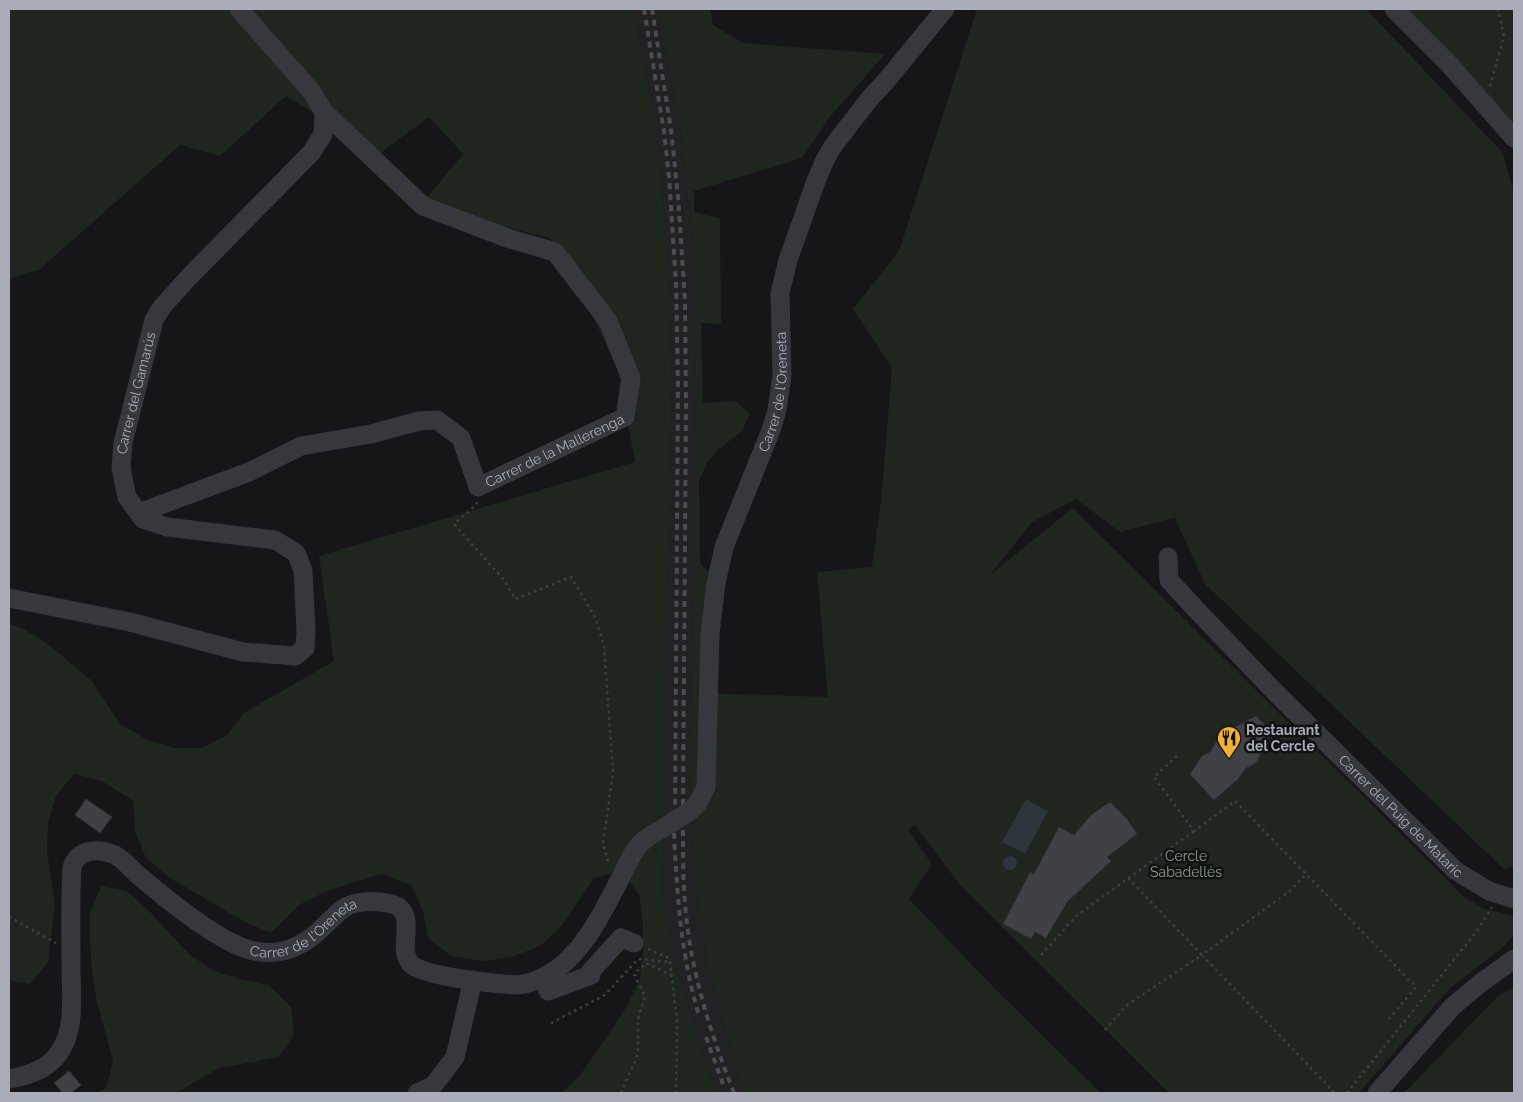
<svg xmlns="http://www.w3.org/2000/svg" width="1523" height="1102" viewBox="0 0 1523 1102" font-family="Raleway,sans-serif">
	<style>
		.built { fill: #222225 }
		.green { fill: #1e261f }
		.water { fill: #2c353c }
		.building { fill: #404145; stroke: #303034 }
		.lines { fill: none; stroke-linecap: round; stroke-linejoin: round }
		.path { stroke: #3d3f44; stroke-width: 2.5; stroke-dasharray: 2.5 4; stroke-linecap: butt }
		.minor { stroke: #37383d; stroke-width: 19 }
		.rail { stroke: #4a4c52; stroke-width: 4; stroke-dasharray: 6 5; stroke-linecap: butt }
		.minor-bridge { stroke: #37383d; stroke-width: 19 }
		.labels { text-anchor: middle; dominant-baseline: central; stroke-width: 5; stroke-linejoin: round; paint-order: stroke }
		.street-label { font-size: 14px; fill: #a8adb8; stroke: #111113 }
		.poi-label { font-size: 14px; font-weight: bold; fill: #a8adb8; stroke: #111113; text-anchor: start }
		.park-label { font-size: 14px; fill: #7fa381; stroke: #111113 }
	</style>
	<rect width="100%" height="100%" fill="#161618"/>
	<polygon class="built" points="634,9 658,9 680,127 693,239 696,386 690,796 695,885 708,970 741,1085 745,1093 716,1093 679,977 662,892 665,806 665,685 672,386 667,245 657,133"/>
	<g class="green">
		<polygon points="9,9 634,9 657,133 667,245 672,386 665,685 665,806 662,892 679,977 716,1093 561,1093 578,1078 612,1029 627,1006 640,979 643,950 643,922 639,895 622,871 594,878 561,927 540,946 512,957 483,961 451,956 428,938 423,911 411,885 382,874 354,882 325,892 299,905 271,933 245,922 170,878 146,858 135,831 133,801 102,781 74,774 56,796 48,823 47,851 55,906 48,962 30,984 9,980 9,624 24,629 48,644 92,681 120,724 148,740 175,748 202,748 227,735 244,713 334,661 319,556 635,462 618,371 594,318 550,238 423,206 425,200 463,154 429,117 380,153 286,96 220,156 180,145 40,269 9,279"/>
		<polygon points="658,9 710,9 713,25 743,43 885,54 829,118 802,158 694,191 694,212 720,219 721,324 701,323 703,403 736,401 750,414 742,431 719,449 707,462 699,482 700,564 710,572 703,693 828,697 817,572 872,567 881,501 892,368 853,309 899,251 977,9 1366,9 1503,153 1514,195 1514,866 1504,869 1205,584 1175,518 1120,532 1076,499 1032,522 990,575 1073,508 1464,897 1482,908 1514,916 1514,934 1503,947 1449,989 1359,1093 1169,1093 959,884 915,825 908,830 932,864 909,899 995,989 1101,1093 745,1093 741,1085 708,970 695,885 690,796 696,386 693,239 680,127"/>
		<polygon points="1407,9 1514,9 1514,125"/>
		<polygon points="101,886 127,891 151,913 190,955 214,971 240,979 269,985 291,1007 294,1034 279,1057 219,1068 176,1093 97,1093 106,1088 113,1061 97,1002 92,970 90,942 90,913"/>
		<polygon points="1514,987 1514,1093 1404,1093 1498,996"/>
	</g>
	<g class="water">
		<polygon points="1026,799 1048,811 1025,854 1002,842"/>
		<circle cx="1010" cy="863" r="7"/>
	</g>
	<g class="building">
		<polygon points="1256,716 1272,732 1256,763 1246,768 1238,779 1214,800 1190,774 1202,756 1210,752 1220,735"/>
		<polygon points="86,799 112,817 100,833 75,815"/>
		<polygon points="1110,802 1126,818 1137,834 1107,857 1111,861 1067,902 1046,938 1035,932 1031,939 1003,924 1030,872 1034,874 1059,827 1074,835 1091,815"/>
		<polygon points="69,1071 81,1085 71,1093 63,1093 54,1083"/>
	</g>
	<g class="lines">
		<g class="path">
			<polyline points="1490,86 1504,36 1498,9"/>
			<polyline points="477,502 476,505 454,524 504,580 515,599 571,577 596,619 604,647 613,772 603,844 609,865"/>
			<polyline points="1177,756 1154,777 1194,831 1235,801 1416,987 1389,1019"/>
			<polyline points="1128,878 1202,955 1291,890 1306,874"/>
			<polyline points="9,917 56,943"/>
			<polyline points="648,949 667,957 670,962 677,1022 676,1093"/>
			<polyline points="1041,955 1076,916 1194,831"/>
			<polyline points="551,1023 605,995 638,959 670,962"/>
			<polyline points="1105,1030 1127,1005 1202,955 1333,1091 1331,1093"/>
			<polyline points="621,1093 638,1054 638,1019 645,996 634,974 646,963 671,975"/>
			<polyline points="1347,1093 1477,931 1492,907"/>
		</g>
		<g class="minor">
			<polyline points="1394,9 1448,63 1514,138"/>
			<path id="s1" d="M139,513L249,472L301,446L371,434L419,421L437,420L461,438L478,487L625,417L631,378L608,321L555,252L510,239L423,206L324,112"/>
			<path id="s2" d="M1168,557L1169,580L1190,603L1272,689L1456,871L1489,891L1514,899"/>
			<path id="s3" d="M9,598L130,622L243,652L295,656L305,648L306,631L303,570L296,553L275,540L167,527L143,519L127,497L121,468L123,443L154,320L162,307L189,277L312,152L323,134L324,112L312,92L239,9"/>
			<path id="s4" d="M690,811L698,803L706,787L710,634L716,583L724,547L771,430L777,410L782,375L780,293L788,260L816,181L825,160L833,146L871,97L886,81L945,9"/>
			<polyline points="543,978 548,991 591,975 591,971 621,938 634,943"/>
			<path id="s5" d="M9,1079C27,1076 48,1069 59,1053C76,1029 71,995 71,967C71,934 70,900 72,867C79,848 99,848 115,855C124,860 130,868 138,875C165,898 217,941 250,950C280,958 305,946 325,925C332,919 339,910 348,906C359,900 380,901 392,904C420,913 395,948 411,964C424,977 498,984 518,985C571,978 597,923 619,881C625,869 630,855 640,844C646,838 654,833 662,829"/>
			<polyline points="417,1093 433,1086 455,1057 473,980"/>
			<polyline points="1377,1093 1452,1007 1482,982 1514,959"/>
		</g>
		<g class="rail">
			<polyline points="644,9 664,132 669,177 676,283 678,386 675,813"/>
			<polyline points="652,9 671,130 678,196 685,301 686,403 683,807"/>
			<path d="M683,830C683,855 683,879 685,904C690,969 710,1032 734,1093"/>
			<path d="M674,833C677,895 681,956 699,1016"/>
			<polyline points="706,1037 723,1084"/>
		</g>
		<polyline class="minor-bridge" points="662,829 690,811"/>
	</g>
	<defs>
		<g id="restaurant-pin" transform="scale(1.25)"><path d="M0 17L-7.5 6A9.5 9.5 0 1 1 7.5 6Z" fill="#f2b134" stroke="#111113"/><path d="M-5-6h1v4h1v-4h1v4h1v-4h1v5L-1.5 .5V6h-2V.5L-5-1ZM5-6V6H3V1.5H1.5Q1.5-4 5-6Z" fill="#111"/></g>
	</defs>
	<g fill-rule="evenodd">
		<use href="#restaurant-pin" x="1229" y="738"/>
	</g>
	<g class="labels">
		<g class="street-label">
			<text stroke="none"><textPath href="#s4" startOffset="435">Carrer de l'Oreneta</textPath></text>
			<text stroke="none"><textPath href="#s3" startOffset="694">Carrer del Gamarús</textPath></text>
			<text stroke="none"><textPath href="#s1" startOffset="481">Carrer de la Mallerenga</textPath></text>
			<text stroke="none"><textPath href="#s2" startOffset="354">Carrer del Puig de Mataric</textPath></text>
			<text stroke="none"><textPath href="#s5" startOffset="524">Carrer de l'Oreneta</textPath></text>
		</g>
		<g class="poi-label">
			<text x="1246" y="730">Restaurant<tspan x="1246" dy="16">del Cercle</tspan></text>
		</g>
		<g class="park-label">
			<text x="1186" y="856">Cercle<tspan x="1186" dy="16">Sabadellès</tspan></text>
		</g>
	</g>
	<rect width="1523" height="1102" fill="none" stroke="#a8adb8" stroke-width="20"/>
</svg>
